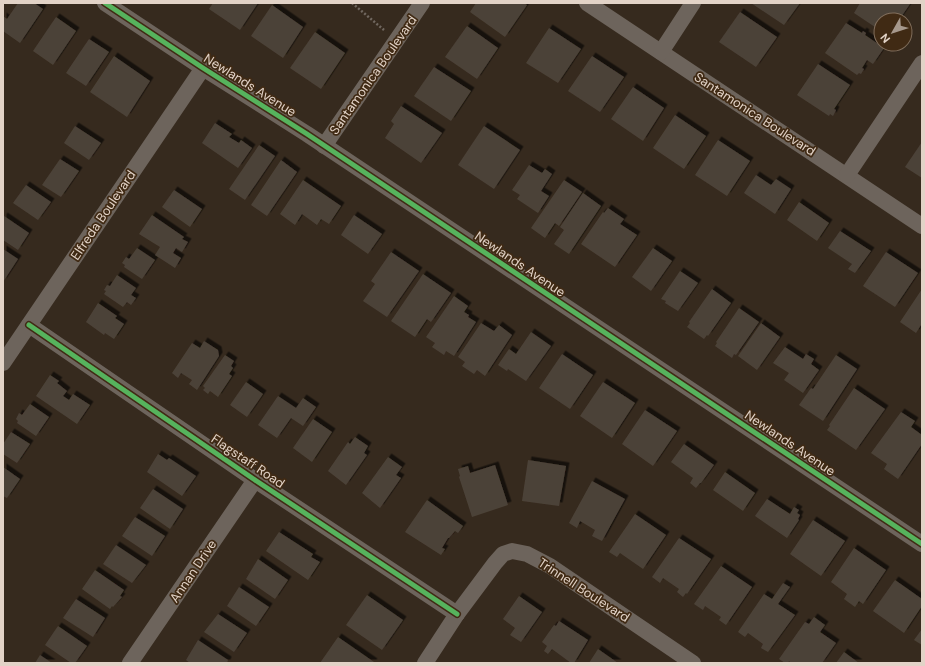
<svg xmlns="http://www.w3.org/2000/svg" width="925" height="666" viewBox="0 0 925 666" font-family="'DM Sans',sans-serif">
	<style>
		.building { fill: #4c4238; filter: url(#shadow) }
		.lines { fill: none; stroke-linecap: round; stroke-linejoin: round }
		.path { stroke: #70675f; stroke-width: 2.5; stroke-dasharray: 2 2; stroke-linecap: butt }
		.street { stroke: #6d645c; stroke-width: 16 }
		.cycleway-casing { stroke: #402a14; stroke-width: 8 }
		.cycleway { stroke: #56b35d; stroke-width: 5 }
		.labels { text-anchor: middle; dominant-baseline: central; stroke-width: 3.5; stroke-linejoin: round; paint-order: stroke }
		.street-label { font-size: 13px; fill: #e2d3c7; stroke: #402a14 }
	</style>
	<defs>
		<filter id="shadow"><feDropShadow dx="3.5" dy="-3.5" stdDeviation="0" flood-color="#0009"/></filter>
	</defs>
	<rect width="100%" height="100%" fill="#362a1e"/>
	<g class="building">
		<polygon points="18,3 34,3 43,9 20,43 3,31 3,16 7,19"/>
		<polygon points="213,3 258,3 240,30 209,9"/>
		<polygon points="476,3 524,3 527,5 505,37 470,12"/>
		<polygon points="751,3 800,3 784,25"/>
		<polygon points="860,3 908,3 910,4 899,20 881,20 881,31 854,13"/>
		<polygon points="272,5 303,27 283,58 251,36"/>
		<polygon points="740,12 777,37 756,67 719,42"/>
		<polygon points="56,17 76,31 53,65 33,51"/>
		<polygon points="846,23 862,33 863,31 866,33 865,35 884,48 873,64 867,60 862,68 864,69 861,74 859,73 857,75 825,53"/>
		<polygon points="467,26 498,48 477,79 445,57"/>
		<polygon points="549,28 581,49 558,83 526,63"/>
		<polygon points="315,32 345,53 321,89 290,68"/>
		<polygon points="89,39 109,52 86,86 66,73"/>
		<polygon points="114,56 150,81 127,117 90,92"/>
		<polygon points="592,56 624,77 600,112 568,91"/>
		<polygon points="818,64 850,85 834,109 836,110 833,116 830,114 829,116 797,95"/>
		<polygon points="434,67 471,91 451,121 414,96"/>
		<polygon points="633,87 664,108 643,141 611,119"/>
		<polygon points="401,106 442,133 421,163 385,138 394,124 391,121"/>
		<polygon points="675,115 706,136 684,169 653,148"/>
		<polygon points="215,123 232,134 229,137 239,143 241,140 252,148 238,168 202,143"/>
		<polygon points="75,126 101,143 89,160 64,143"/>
		<polygon points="484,126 520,150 494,189 458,165"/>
		<polygon points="718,140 750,161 727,196 695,175"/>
		<polygon points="922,142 922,178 905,167"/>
		<polygon points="259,145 275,156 245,200 229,189"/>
		<polygon points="60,159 79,171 61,197 42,185"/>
		<polygon points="281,160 297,172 267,216 251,205"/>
		<polygon points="529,165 542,173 545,169 552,174 541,191 549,196 538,213 517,199 520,195 512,190"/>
		<polygon points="756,175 771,185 776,179 791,189 775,214 744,193"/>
		<polygon points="303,180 341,206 329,224 321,219 317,225 302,214 295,225 280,214"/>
		<polygon points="564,180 582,192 559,226 555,223 545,238 531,228"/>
		<polygon points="26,185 51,202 38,220 13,203"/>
		<polygon points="174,190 202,209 190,227 162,207"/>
		<polygon points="583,193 601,206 569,254 554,244 564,230 560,227"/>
		<polygon points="799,202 829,223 817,241 787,220"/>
		<polygon points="608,208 624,219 620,224 637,235 615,267 581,244 603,212 604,213"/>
		<polygon points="152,215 184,237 182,239 188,242 182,252 176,248 173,253 181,258 175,268 155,255 160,247 139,234"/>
		<polygon points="354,215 382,234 368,254 341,235"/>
		<polygon points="4,216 29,233 18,250 3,240 3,218"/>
		<polygon points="840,231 871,251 855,273 848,269 852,264 828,248"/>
		<polygon points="137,248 155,260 142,279 124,267 125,265 122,263 126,257 129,259"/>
		<polygon points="653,248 672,261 651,291 632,277"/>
		<polygon points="3,249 18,259 3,282"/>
		<polygon points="391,252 419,271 387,317 363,301 375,284 371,281"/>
		<polygon points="886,252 918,273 895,307 863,286"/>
		<polygon points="680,271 698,283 678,311 665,303 666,301 661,299"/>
		<polygon points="423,274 451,293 431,322 427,319 415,337 391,321"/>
		<polygon points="117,275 136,288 131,295 136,298 131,305 127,302 123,307 104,294 106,291 104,290 107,285 110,286"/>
		<polygon points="712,289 731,303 708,336 707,335 704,339 687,327 690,323 689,322"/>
		<polygon points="922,289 922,326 921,325 916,333 900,322"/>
		<polygon points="454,296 468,306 464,312 469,315 468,317 476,322 454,356 446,351 444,355 432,347 435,343 426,337"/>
		<polygon points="98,303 117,316 115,318 124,324 114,339 105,333 104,335 86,322"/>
		<polygon points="739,308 759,322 736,355 734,354 732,358 715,346 717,343 716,342"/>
		<polygon points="481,323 494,331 499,325 512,335 485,376 477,370 474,374 462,366 465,362 458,357"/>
		<polygon points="761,323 780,337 757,370 738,356"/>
		<polygon points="531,332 551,346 526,381 508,369 507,371 498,365 509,349 516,354"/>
		<polygon points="204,341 218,350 219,356 197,390 189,384 192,380 181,373 178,378 172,373 192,343 200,348"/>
		<polygon points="785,347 803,359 806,354 814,359 811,364 819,370 803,393 784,380 789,373 773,363"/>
		<polygon points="562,354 593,375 570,409 539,388"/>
		<polygon points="225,355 234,361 231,366 233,368 229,374 232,376 218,397 210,391 208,394 203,390 205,388 203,386"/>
		<polygon points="836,355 857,369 823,421 799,405 811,388 813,389"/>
		<polygon points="50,375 59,381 57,383 67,391 63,396 69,400 73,394 90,405 77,424 36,396"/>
		<polygon points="246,382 263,394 247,417 230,405"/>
		<polygon points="603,382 635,403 612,438 580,416"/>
		<polygon points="854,388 885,409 856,450 827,430 830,426 829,425"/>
		<polygon points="278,396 296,408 303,398 316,407 303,426 291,418 277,438 258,425"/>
		<polygon points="30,404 49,417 36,436 17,423 18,421 16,419 19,413 22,415"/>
		<polygon points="645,410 677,431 653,466 622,444"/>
		<polygon points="901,412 915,421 911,427 922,435 922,444 898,479 884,469 887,464 871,453"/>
		<polygon points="313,419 332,432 312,462 293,448"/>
		<polygon points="11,432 30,444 17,463 3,454 3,444"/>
		<polygon points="355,437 368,446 364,453 367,455 346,485 328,471 348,442 350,444"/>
		<polygon points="684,444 714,465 701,483 700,483 696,488 690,483 693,478 671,462"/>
		<polygon points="158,454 167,460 169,458 196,476 182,496 147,472"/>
		<polygon points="388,457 402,467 396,475 401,478 380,508 362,493"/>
		<polygon points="528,460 566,466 559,506 522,501"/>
		<polygon points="495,465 508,505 472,517 459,477 460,476 458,469 468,466 470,473"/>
		<polygon points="3,467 20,479 7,498 3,496"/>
		<polygon points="725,472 755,493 743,511 713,490"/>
		<polygon points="592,481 625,499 602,541 592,536 595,530 580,521 577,528 569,523"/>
		<polygon points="153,489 183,509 170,529 140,508"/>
		<polygon points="767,499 790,514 794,507 799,510 797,513 800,515 798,519 799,520 787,538 755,516"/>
		<polygon points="427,500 463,526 458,533 455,531 449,538 448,538 442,548 445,549 441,555 405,532"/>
		<polygon points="635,514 666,535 643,569 620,553 617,557 609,552"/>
		<polygon points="135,517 165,536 152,556 122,536"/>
		<polygon points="813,520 845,541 821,576 790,554"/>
		<polygon points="279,532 313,554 311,557 320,562 308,580 266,551"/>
		<polygon points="679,538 711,559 687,594 686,593 683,597 677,592 679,589 663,578 660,583 652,577"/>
		<polygon points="116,545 146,565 132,583 103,564"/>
		<polygon points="854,548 886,570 863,604 859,601 855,607 844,599 847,594 831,582"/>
		<polygon points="258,559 288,580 275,599 246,579"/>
		<polygon points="721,566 752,587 726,625 719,620 721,617 705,606 703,610 694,604"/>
		<polygon points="95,570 124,590 120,596 122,597 113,607 112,606 110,609 82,589"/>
		<polygon points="895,580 922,599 922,606 904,633 873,611"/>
		<polygon points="783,583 790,587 778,604 795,615 768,652 761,648 763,644 748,633 745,637 738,632 764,594 772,599"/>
		<polygon points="239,587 269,607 256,626 227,606"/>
		<polygon points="367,595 403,620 382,650 346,625"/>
		<polygon points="519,596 542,612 521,642 510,635 515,628 503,619"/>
		<polygon points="76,599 105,618 93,637 63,618"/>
		<polygon points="218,614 247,633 234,652 204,632"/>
		<polygon points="814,617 825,625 820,632 836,643 822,663 791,663 789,661 788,663 785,663 779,659 805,622 809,624"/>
		<polygon points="559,621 588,640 574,663 571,663 552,649 548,654 544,651 547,646 542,642 554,625 556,626"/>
		<polygon points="58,626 87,646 75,663 71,663 45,645"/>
		<polygon points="922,629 922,645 914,640"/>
		<polygon points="338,637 374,662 373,663 320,663"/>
		<polygon points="198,640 228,660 227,663 190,663 186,660"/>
		<polygon points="598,649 618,663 589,663"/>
		<polygon points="844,652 859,663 836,663"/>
		<polygon points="40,655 52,663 35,663"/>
	</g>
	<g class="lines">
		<polyline class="path" points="352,3 384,30"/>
		<g class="street">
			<polyline points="105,3 203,68 307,134 922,544"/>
			<polyline points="587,3 922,226"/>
			<polyline points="661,52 693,3"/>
			<polyline points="324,146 422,3"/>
			<polyline points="847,175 922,63"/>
			<polyline points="29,325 255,480 457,614"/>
			<polyline points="3,363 203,68"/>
			<polyline points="130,663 255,480"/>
			<polyline points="425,663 457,614 495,563 503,554 512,551 527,554 550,566 693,663"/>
		</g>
		<g class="cycleway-casing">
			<g id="cycleway">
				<polyline points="105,3 203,68 307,134 922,544"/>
				<polyline points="29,325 255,480 457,614"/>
			</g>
		</g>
		<use href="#cycleway" class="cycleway"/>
	</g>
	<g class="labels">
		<g class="street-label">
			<text transform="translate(373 75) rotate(-55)">Santamonica Boulevard</text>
			<text transform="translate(250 85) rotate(32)">Newlands Avenue</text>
			<text transform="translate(755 114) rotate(33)">Santamonica Boulevard</text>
			<text transform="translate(103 215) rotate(-56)">Elfreda Boulevard</text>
			<text transform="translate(520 264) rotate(34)">Newlands Avenue</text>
			<text transform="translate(790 443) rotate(34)">Newlands Avenue</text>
			<text transform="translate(248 461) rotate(34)">Flagstaff Road</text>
			<text transform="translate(193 571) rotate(-56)">Annan Drive</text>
			<text transform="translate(584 590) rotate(33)">Trinnell Boulevard</text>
		</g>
	</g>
	<rect width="925" height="666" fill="none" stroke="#e2d3c7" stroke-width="8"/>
	<g transform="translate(893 32) rotate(231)"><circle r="19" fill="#402a14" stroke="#816e5c"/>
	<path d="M0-3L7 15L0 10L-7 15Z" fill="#a6988c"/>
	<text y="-6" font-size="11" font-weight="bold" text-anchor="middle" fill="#e2d3c7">N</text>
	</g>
</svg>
